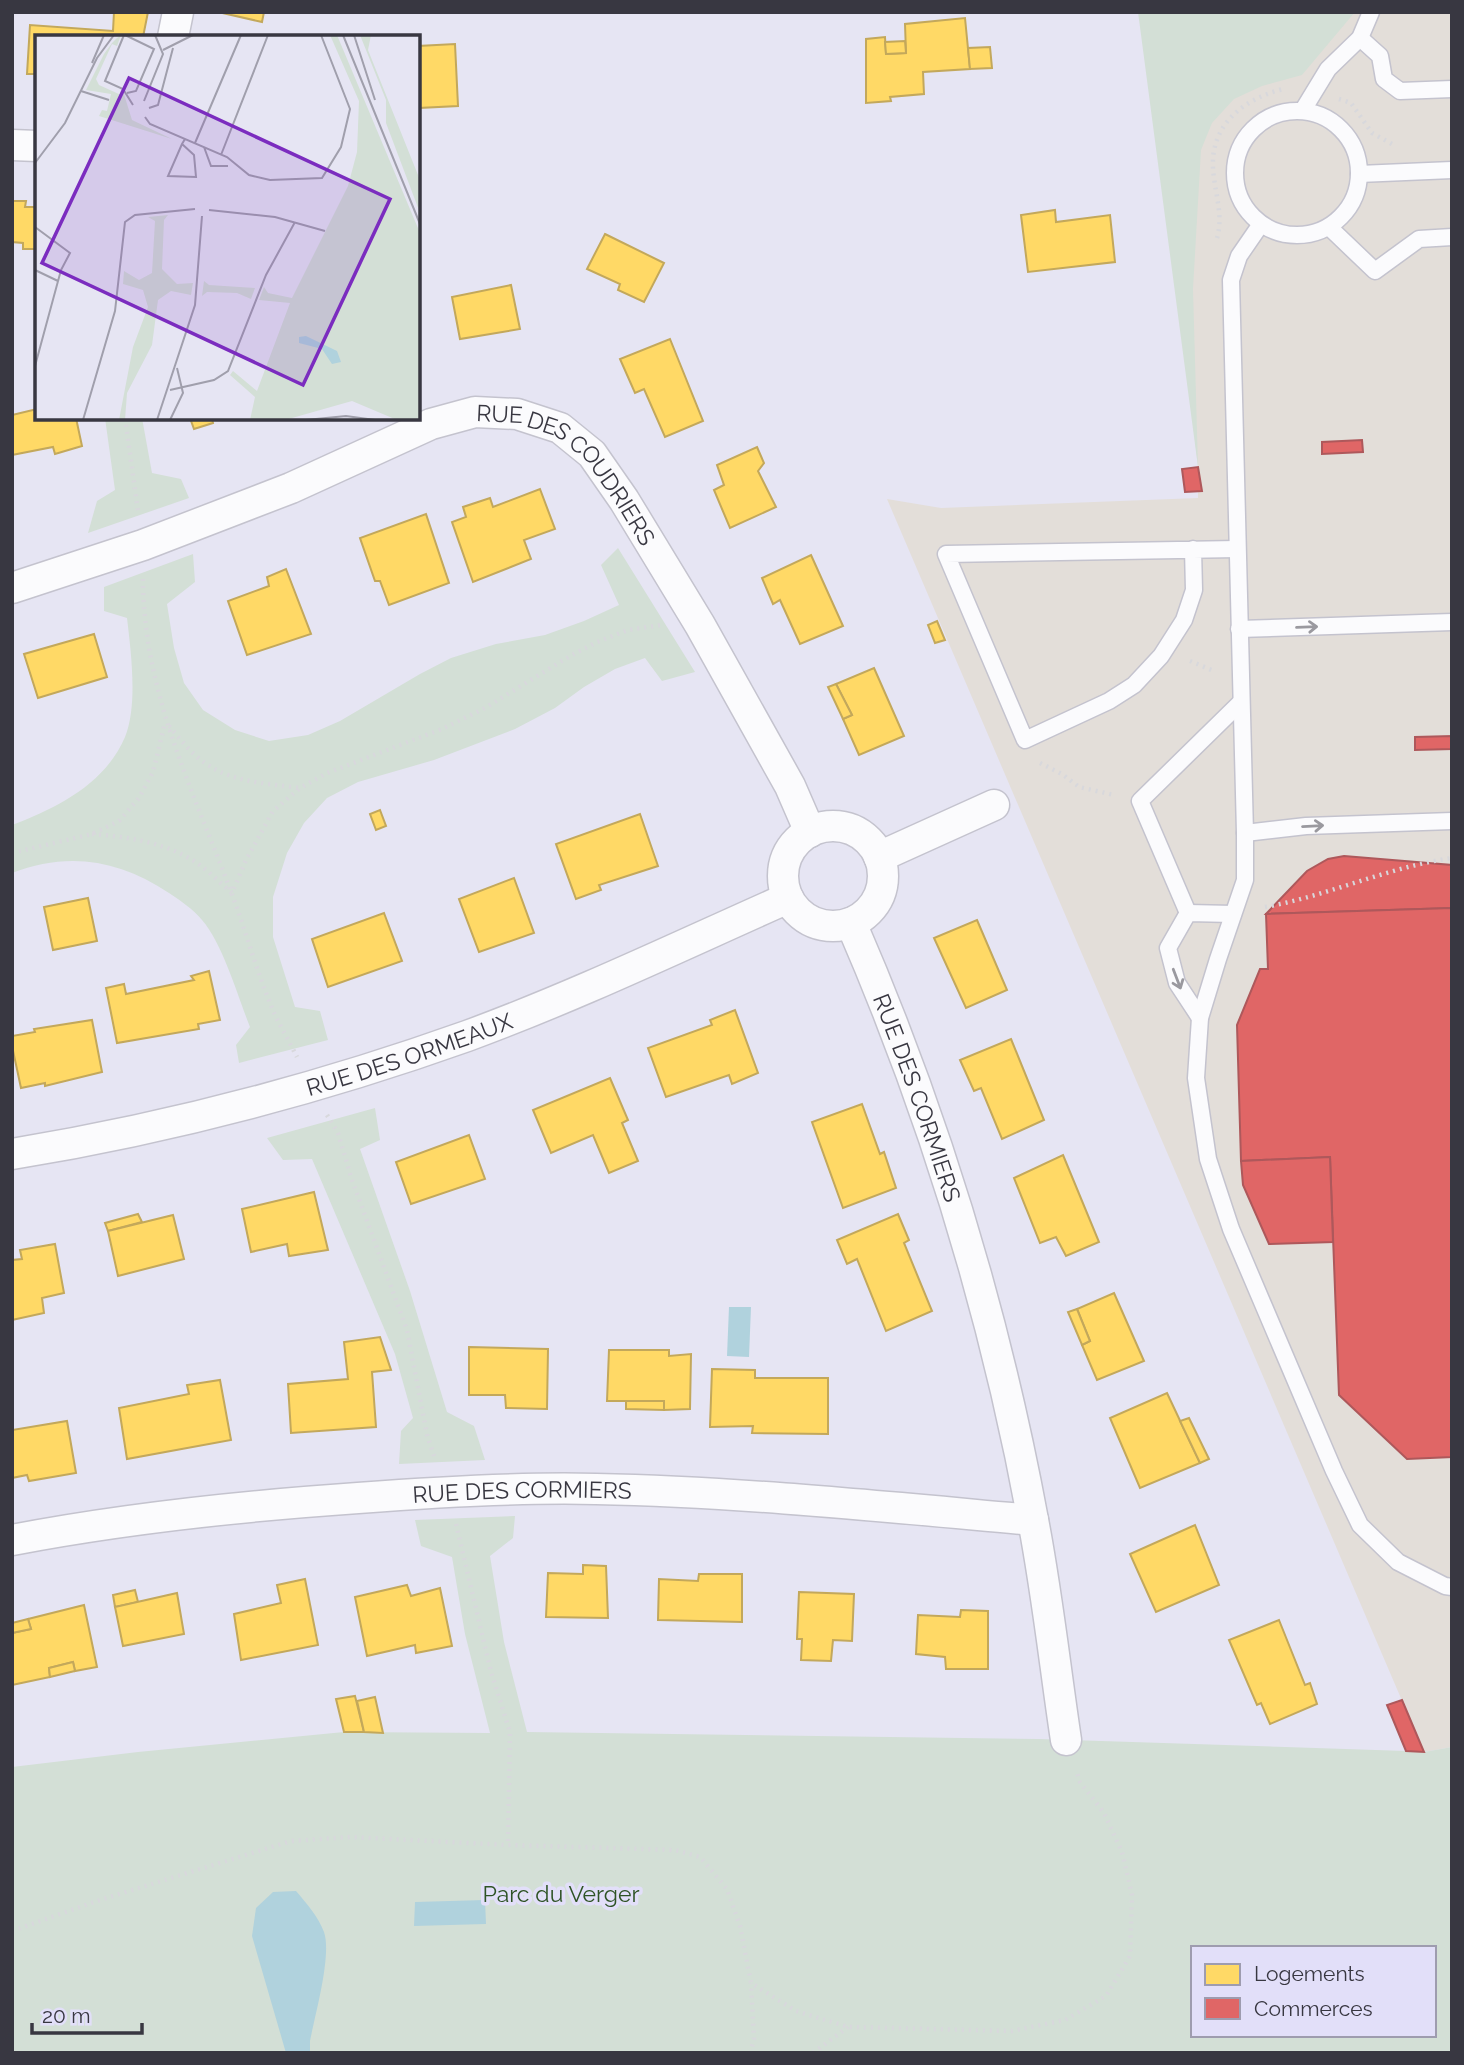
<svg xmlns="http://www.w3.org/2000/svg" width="1464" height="2065" viewBox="0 0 1464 2065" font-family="Raleway,sans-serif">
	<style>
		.commercial { fill: #e3ded9 }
		.green { fill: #d3dfd6; fill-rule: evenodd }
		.water { fill: #b0d2dd }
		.homes { fill: #ffd966; stroke: #c3a85b; stroke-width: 2 }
		.shops { fill: #e06666; stroke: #ae585b; stroke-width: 2 }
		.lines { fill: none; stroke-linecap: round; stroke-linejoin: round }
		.lane-casing { stroke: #c4c3ce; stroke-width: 19 }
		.street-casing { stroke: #c4c3ce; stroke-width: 33 }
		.path { stroke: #d8d8dc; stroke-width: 4.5; stroke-dasharray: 2 5; stroke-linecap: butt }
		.lane { stroke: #fbfbfd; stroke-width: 16 }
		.street { stroke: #fbfbfd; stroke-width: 30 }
		.oneway { stroke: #9a999f }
		.labels { text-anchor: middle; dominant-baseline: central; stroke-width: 7; stroke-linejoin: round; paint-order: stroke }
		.street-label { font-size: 23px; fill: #383741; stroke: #e2dff9 }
		.park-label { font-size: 23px; fill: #2e5325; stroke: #e2dff9 }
		.inset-road { fill: none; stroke: #a09fac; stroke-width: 2 }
		.view { fill: #7b2cbf; fill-opacity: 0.15; stroke: #7b2cbf; stroke-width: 3.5 }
		.inset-edge { fill: none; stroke: #383741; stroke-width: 3.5 }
	</style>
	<rect width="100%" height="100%" fill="#e6e5f3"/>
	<polygon class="commercial" points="1146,12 1452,12 1452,1747 1424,1752 887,499 941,508 1198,498 1198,467"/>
	<g class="green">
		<polygon points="1138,12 1355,12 1302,75 1262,86 1234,99 1212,123 1201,150 1193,289 1198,467"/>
		<polygon points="105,418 142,418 152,473 181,479 189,498 88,533 97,501 115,490"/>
		<path d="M618,548L695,672L662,681L645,658L615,669L584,687L555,708L515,729L434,760L358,782L327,798L304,823L287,853L273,897V937L295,1007L320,1011L328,1040L239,1063L236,1045L250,1027C238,997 223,944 202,920C193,909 181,901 169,893C120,860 68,851 12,873V825C57,808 105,784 125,737C138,705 131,652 127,618L104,611V587L193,554L195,582L167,604L174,648L184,683L203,710L235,730L269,741L308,735L340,721L420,674L451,658L496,644L545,635L584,621L619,605L601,565Z"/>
		<polygon points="375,1108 380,1140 360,1149 410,1291 447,1412 474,1426 485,1460 399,1464 401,1431 413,1418 395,1354 312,1159 283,1160 267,1138"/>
		<path d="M515,1516L513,1538L490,1556L504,1642L527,1732L1039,1739L1406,1751L1424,1752L1452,1747V2053H12V1767L138,1752L344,1732L490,1733L465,1634L452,1557L421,1546L415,1520ZM1193,1948H1434V2035H1193Z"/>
	</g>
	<g class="water">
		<polygon points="729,1307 751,1307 749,1357 727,1356"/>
		<path d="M296,1891C307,1904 318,1916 324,1932C332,1955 315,2015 310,2041V2053H286L252,1936L256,1908L273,1892Z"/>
		<polygon points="485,1900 486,1924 414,1926 415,1902"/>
	</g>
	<g class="homes">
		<polygon points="114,12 148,12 143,37 37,37 37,74 27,74 30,25 113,31"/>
		<polygon points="218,12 264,12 262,22"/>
		<polygon points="965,18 970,69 923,72 924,94 890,97 891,101 866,103 866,39 885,37 886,54 906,53 905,24"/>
		<polygon points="905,41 906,53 886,54 885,42"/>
		<polygon points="455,44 458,106 419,108 418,116 418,46"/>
		<polygon points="990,47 992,68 970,69 968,48"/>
		<polygon points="12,201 26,201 25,207 37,207 37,249 23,249 23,243 12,242"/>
		<polygon points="1055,210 1056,222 1110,215 1115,262 1028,272 1021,215"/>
		<polygon points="605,234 664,263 644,302 618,290 620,284 587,269"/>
		<polygon points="511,285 520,329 460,339 452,297"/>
		<polygon points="670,339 703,421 665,437 644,389 635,393 620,359"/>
		<polygon points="37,409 37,418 76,418 82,446 55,454 53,447 12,455 12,415"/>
		<polygon points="190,418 212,418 213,423 194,429"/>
		<polygon points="757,447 764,463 758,471 776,507 730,528 714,490 724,485 717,465"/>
		<polygon points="540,489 555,529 524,540 531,559 473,582 452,522 466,517 463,507 490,498 493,507"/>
		<polygon points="426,514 449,583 389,605 380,581 375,581 360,538"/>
		<polygon points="811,555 843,626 800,644 780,600 773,604 762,578"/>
		<polygon points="286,569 311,634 247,655 228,601 269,586 267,577"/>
		<polygon points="937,621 945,640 935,643 928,625"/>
		<polygon points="94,634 107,677 38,698 24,654"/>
		<polygon points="874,668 904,736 859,755 843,719 852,715 836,684"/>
		<polygon points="836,684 852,715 843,719 828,687"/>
		<polygon points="380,810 386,826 376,830 370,814"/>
		<polygon points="640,814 658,866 599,885 601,890 576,899 556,844"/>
		<polygon points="514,878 534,933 479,952 459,899"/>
		<polygon points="88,898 97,941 53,950 44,907"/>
		<polygon points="384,913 402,961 328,987 312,939"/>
		<polygon points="977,920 1007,990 966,1008 934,938"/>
		<polygon points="209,971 220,1020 198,1024 199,1029 117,1043 106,988 124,984 126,994 194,980 191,976"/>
		<polygon points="735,1010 758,1073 732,1084 729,1075 666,1097 648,1048 712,1025 710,1020"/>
		<polygon points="92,1020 102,1072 45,1086 45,1083 21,1088 12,1046 12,1036 35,1032 34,1029"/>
		<polygon points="1011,1039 1044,1120 1002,1139 981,1088 974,1091 960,1060"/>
		<polygon points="610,1078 628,1120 622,1123 638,1161 609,1173 593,1135 551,1153 533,1110"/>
		<polygon points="862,1104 880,1154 884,1152 896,1188 843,1208 812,1122"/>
		<polygon points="469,1135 485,1179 411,1204 396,1162"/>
		<polygon points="1063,1155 1099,1242 1066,1256 1056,1237 1040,1243 1014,1178"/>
		<polygon points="314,1192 328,1250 289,1256 287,1244 251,1252 242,1209"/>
		<polygon points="138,1214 142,1222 108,1231 105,1223"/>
		<polygon points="898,1214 909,1240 904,1243 932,1311 886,1331 857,1259 847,1264 837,1240"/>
		<polygon points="173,1215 184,1259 118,1276 108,1231"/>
		<polygon points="55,1244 64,1293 42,1298 44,1313 12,1320 12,1260 22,1259 20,1250"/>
		<polygon points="1114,1293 1144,1361 1097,1380 1082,1345 1090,1341 1077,1309"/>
		<polygon points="1077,1309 1090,1341 1082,1345 1068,1312"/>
		<polygon points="380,1337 391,1370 372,1372 376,1427 291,1433 288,1384 348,1379 344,1342"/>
		<polygon points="469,1347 548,1349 547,1409 506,1408 505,1395 469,1395"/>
		<polygon points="609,1350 669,1350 669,1356 691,1354 690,1409 664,1410 664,1401 607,1401"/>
		<polygon points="712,1369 755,1370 755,1378 828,1378 828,1434 752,1433 753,1426 710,1427"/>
		<polygon points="220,1380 231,1440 127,1459 119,1408 189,1394 187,1385"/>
		<polygon points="1167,1393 1200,1463 1140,1488 1110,1418"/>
		<polygon points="626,1401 664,1401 664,1410 626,1409"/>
		<polygon points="1189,1418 1209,1459 1200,1463 1180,1421"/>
		<polygon points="67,1421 76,1473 29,1481 27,1475 12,1478 12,1430"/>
		<polygon points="1195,1525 1219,1585 1156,1612 1130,1554"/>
		<polygon points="583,1565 606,1566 608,1618 546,1617 548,1573 583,1574"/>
		<polygon points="699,1574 742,1574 742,1622 658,1620 659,1579 698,1581"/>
		<polygon points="305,1579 318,1645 241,1660 234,1614 281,1603 277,1585"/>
		<polygon points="407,1585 411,1596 440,1588 452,1646 416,1653 415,1645 367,1656 355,1597"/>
		<polygon points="135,1590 138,1602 115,1607 113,1595"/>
		<polygon points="799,1592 854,1594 852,1641 833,1640 831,1661 801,1660 802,1639 797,1639"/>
		<polygon points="177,1593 184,1634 123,1646 115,1607"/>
		<polygon points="84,1605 97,1667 75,1671 73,1662 49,1668 50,1677 12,1685 12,1633 31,1629 28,1619"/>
		<polygon points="961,1610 988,1611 988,1669 946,1669 945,1657 916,1654 918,1615 960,1617"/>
		<polygon points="28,1619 31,1629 12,1633 12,1623"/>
		<polygon points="1279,1620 1305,1685 1310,1683 1317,1704 1270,1724 1261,1703 1257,1705 1229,1640"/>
		<polygon points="73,1662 75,1671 50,1677 49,1668"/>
		<polygon points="355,1696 364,1732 344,1732 336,1699"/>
		<polygon points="375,1697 383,1733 364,1732 357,1701"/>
	</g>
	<g class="shops">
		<polygon points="1362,440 1363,452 1322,454 1322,442"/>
		<polygon points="1198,467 1202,491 1185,492 1182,469"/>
		<polygon points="1452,736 1452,749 1415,750 1415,737"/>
		<polygon points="1344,856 1452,865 1452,908 1266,914 1307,871 1328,859"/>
		<polygon points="1452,908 1452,1457 1407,1459 1339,1395 1330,1157 1241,1161 1237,1025 1260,969 1268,969 1266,914"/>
		<polygon points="1330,1157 1333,1242 1269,1244 1243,1185 1241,1161"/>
		<polygon points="1402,1700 1424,1752 1406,1751 1387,1705"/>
	</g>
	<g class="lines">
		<g class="lane-casing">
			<g id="lane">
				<polyline points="1360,38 1380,56 1384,79 1400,91 1452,89"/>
				<polyline points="1303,110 1328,69 1360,38 1371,12"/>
				<circle cx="1297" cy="173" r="62"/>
				<polyline points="1359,174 1452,170"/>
				<polyline points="1261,224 1239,256 1231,280 1245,833 1245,880 1218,959 1200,1018 1196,1078 1208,1159 1231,1229 1334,1471 1360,1525 1398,1562 1445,1586 1452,1587"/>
				<polyline points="1329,227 1375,271 1419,239 1452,237"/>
				<polyline points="1193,549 1194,590 1184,620 1161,656 1134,685 1109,701 1025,740 946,554 1237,549"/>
				<polyline points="1239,629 1452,622"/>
				<polyline points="1245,833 1306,826 1452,821"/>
				<polyline points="1188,913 1140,801 1241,702"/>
				<polyline points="1200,1018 1177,983 1168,948 1188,913 1233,914"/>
			</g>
		</g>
		<g class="street-casing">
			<g id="street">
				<polyline points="173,37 178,12"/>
				<polyline points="12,145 37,146"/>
				<path id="s1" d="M12,588L143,545L291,488L431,424L475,412L517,414L560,428L592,454L624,500L700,625L790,786L810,832"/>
				<circle cx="833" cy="876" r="50"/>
				<polyline points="879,857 994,805"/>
				<path id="s2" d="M851,923C934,1114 995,1315 1033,1520C1047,1592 1055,1667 1066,1740"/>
				<path id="s3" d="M12,1154C165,1129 321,1088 467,1036C576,996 682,945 788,898"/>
				<path id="s4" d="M12,1540C127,1518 242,1506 358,1498C437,1492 517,1487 596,1489C742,1492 888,1507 1033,1520"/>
			</g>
		</g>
		<g class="path">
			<polyline points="1339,99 1351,103 1372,133 1392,144"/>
			<path d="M1217,238C1224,215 1214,191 1213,167C1211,124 1244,99 1283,89"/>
			<polyline points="125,418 138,511"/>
			<path d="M143,579C143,689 192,789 230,889C246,931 257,974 275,1015C282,1029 290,1043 297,1057"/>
			<polyline points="1190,661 1214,671"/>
			<path d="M169,726C177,735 185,746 194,754C223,782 262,783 300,788"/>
			<polyline points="1040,763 1062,774 1079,787 1114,795"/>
			<path d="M92,834C126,837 158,841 189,858C205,867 218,881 232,893L246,860L273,811L300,788L327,773L442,729L485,708L570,656L597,642L628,630L661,625"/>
			<polyline points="12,853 92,834 119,821 139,798 153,772 165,723"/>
			<path d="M1265,907C1328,896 1388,867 1452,858"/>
			<polyline points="327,1115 338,1133 352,1180 407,1330 427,1435 435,1459"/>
			<polyline points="456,1524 491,1672 510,1732 508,1845"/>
			<polyline points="12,1931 100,1900 291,1841 351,1837 508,1845 675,1850 700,1857 727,1889 740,1926 751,1983 796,2011 848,2027 1012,2031 1065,2020 1106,1996 1130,1956 1132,1895 1122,1852 1104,1813 1080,1782 1076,1770"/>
			<polyline points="750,2053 754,2039 751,1983"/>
			<polyline points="813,2053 848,2027"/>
		</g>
		<use href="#lane" class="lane"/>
		<use href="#street" class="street"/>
	</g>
	<defs><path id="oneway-shaft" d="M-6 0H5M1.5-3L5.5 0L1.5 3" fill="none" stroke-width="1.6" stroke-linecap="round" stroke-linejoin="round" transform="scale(1.75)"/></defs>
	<g class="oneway">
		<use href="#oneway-shaft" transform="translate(1307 627) rotate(-2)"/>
		<use href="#oneway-shaft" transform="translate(1313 826) rotate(-3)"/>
		<use href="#oneway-shaft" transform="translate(1177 979) rotate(69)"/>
	</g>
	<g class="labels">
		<g class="street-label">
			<text stroke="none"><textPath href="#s1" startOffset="614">RUE DES COUDRIERS</textPath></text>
			<text stroke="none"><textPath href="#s3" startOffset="410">RUE DES ORMEAUX</textPath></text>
			<text stroke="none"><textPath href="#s2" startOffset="187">RUE DES CORMIERS</textPath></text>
			<text stroke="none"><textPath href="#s4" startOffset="513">RUE DES CORMIERS</textPath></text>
		</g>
		<g class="park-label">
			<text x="561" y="1893">Parc du Verger</text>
		</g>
	</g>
	<g transform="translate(35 35)">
		<rect width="385" height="385" fill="#e6e5f3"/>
		<path d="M86,0L82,11L77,9L61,44L64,50L86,60L88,56L97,85L137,104L64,81L67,75L72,76L76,59L51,55L69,19L77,8L82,3ZM295,0H302L385,198V385H362L317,366L250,385H215L220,362L195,340L198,336L222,356L255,268L224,265L229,252L233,258L257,263L313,151L322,117L324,66ZM325,0H336L333,15L385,145V178L351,88V65ZM133,180L129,185L127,234L142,249L158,248L156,260L136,256L123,265L117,310L92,358L90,385H84L98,312L113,272L108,255L88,249L89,236L104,245L117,238L120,186L113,182ZM169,246L174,250L220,253L216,264L202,258L172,257L167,261Z" fill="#d3dfd6"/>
		<path d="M271,301L302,316L306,327L297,329L287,314L264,308V302Z" fill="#b0d2dd"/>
		<path class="inset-road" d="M89,0L70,46L88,54L98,70M90,0L119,14L101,56L92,58M308,0L385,189M319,0L340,65M128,15L158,0M57,28L69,0M46,56L74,65M109,66L128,19L120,0M114,73L123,70L138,13M110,82L115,89L192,122L214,140L235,145L287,143L306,112L315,74L286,0M160,108L206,0M147,109L159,120L161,142L133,141L147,109L150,104M169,112L176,131H193M186,120L233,0M0,128L30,88L62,23L79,0M174,175L240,182L290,196M0,192L35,218L26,235L0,331M0,235L23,246M135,355L179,345L193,336L231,240L260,187M48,385L80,276L90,187L100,180L160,174M122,385L160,270L167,181M135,385L148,358L142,333M271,385L311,381L340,385"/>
		<path class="view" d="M94,43L355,164L268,350L7,228Z"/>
		<rect width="385" height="385" class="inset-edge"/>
	</g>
	<rect width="1464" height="2065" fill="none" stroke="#383741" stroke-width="28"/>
	<rect x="1191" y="1946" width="245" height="91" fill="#e2dff9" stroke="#9e9caf" stroke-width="2"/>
	<rect x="1205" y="1964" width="35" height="21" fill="#ffd966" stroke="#9e9caf" stroke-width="2"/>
	<text x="1254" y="1981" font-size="21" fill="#383741">Logements</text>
	<rect x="1205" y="1998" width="35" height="21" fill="#e06666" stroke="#9e9caf" stroke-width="2"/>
	<text x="1254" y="2016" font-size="21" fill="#383741">Commerces</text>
	<path d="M32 2023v10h110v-10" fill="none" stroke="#383741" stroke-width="3.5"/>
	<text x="42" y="2023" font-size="21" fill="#383741" stroke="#e2dff9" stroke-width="5" paint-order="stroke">20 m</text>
</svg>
